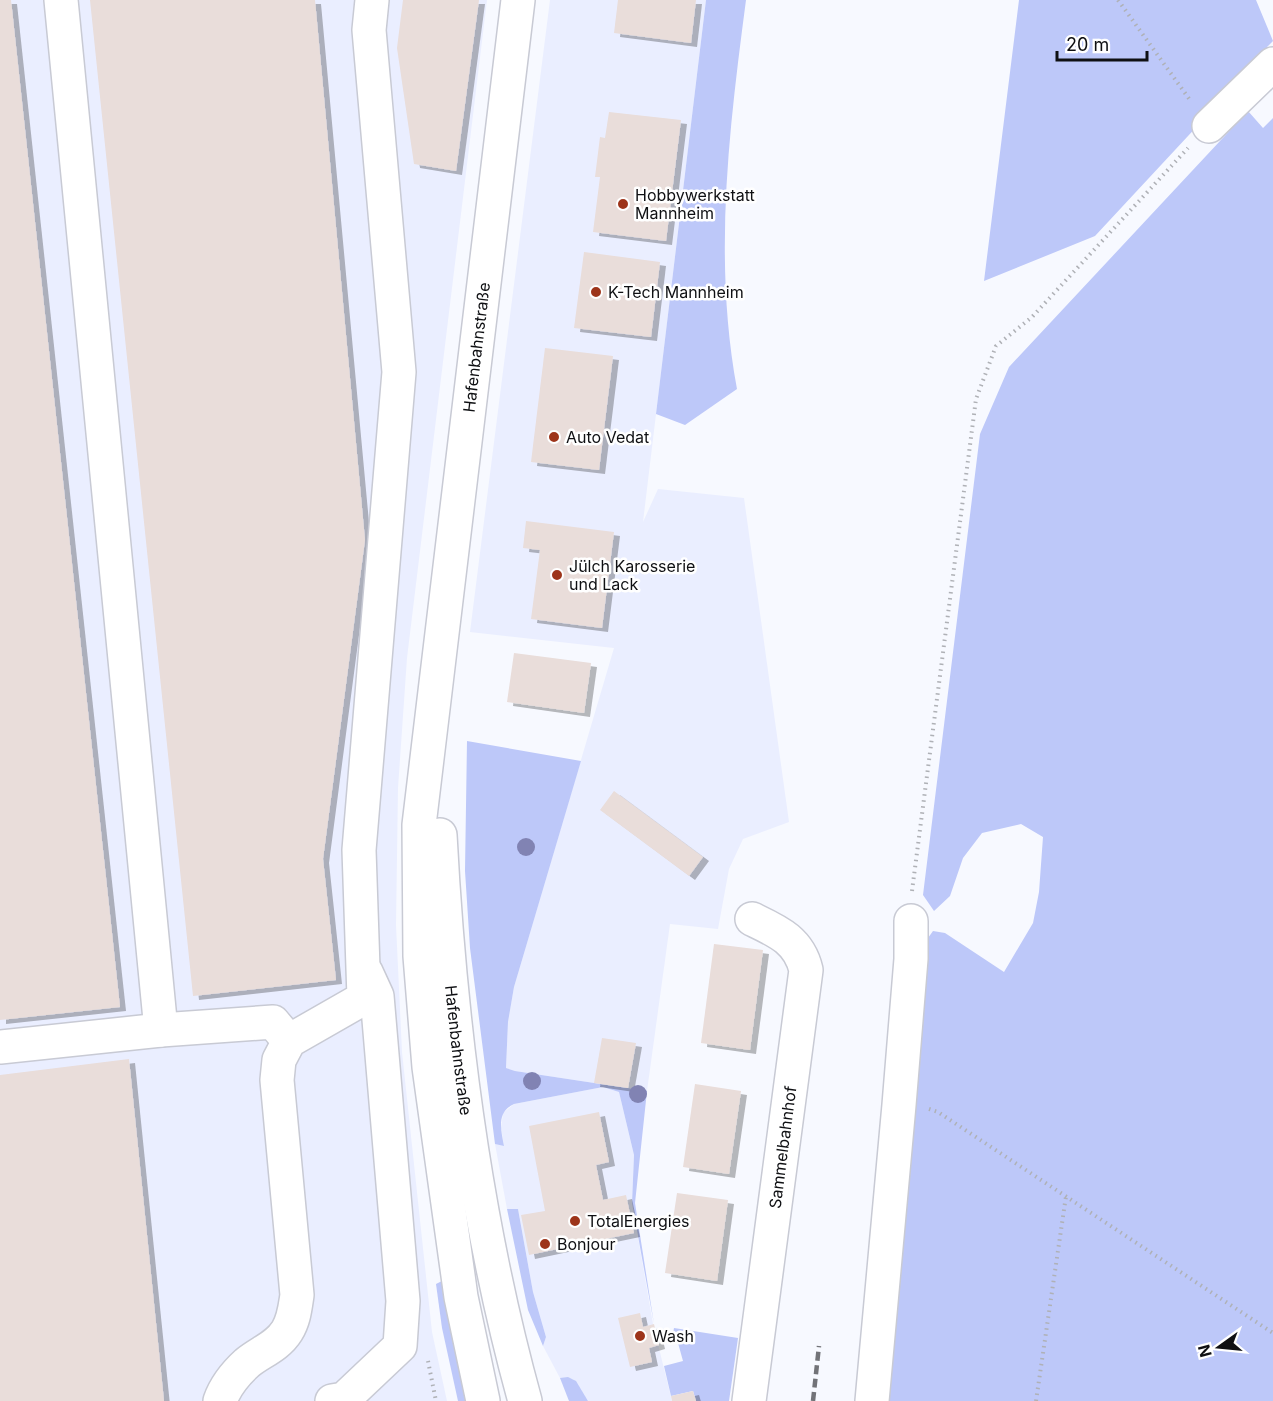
<svg xmlns="http://www.w3.org/2000/svg" width="1273" height="1401" viewBox="0 0 1273 1401" font-family="Inter,sans-serif">
	<style>
		.built { fill: #eaeeff }
		.green { fill: #bdc8f9 }
		.building { fill: #e9ddda; filter: url(#shadow) }
		.lines { fill: none; stroke-linecap: round; stroke-linejoin: round }
		.minor-casing { stroke: #c8cad4; stroke-width: 36 }
		.major-casing { stroke: #c8cad4; stroke-width: 36 }
		.path { stroke: #afb1b6; stroke-width: 4; stroke-dasharray: 1.5 4.5; stroke-linecap: butt }
		.minor { stroke: #fff; stroke-width: 33 }
		.major { stroke: #fff; stroke-width: 33 }
		.rail { stroke: #727378; stroke-width: 4.5; stroke-dasharray: 9 4.5; stroke-linecap: butt }
		.tree { fill: #8183b3 }
		.poi-dot { fill: #9d341a; stroke: #fff; stroke-width: 2 }
		.labels { text-anchor: middle; dominant-baseline: central; stroke-width: 5; stroke-linejoin: round; paint-order: stroke }
		.poi-label { font-size: 16px; fill: #0f1013; stroke: #fff; text-anchor: start }
		.street-label { font-size: 16px; fill: #0f1013; stroke: #fff }
	</style>
	<defs>
		<filter id="shadow"><feDropShadow dx="6" dy="4" stdDeviation="0" flood-color="#0004"/></filter>
	</defs>
	<rect width="100%" height="100%" fill="#f7f9ff"/>
	<g class="built">
		<polygon points="0,0 487,0 407,658 398,788 396,925 402,1052 432,1332 447,1401 0,1401"/>
		<polygon points="550,0 706,0 643,522 658,489 744,498 789,822 743,839 729,869 718,929 670,924 647,1091 515,1071 506,1068 508,1022 514,987 614,648 470,632"/>
		<polygon points="603,1087 619,1092 634,1155 632,1203 653,1324 672,1401 588,1401 573,1379 560,1378 543,1346 546,1337 533,1292 518,1209 507,1209 495,1144 504,1146 501,1128 503,1113 514,1104"/>
	</g>
	<g class="green">
		<path d="M706,0H746C729,129 713,260 737,389L685,425L656,414Z"/>
		<polygon points="1019,0 1256,0 1273,41 1267,47 1268,50 1095,236 984,281"/>
		<polygon points="1248,111 1263,128 1273,118 1273,1401 881,1401 928,938 933,931 945,933 1004,972 1033,923 1039,892 1043,837 1021,824 982,833 963,858 950,896 934,911 923,895 980,434 1009,367"/>
		<path d="M467,741L581,761L514,987L508,1022L506,1068L515,1071L647,1091L635,1203L654,1324L632,1203L634,1155L619,1092L603,1087L514,1104C496,1112 501,1130 504,1146L495,1144L470,948L465,871Z"/>
		<polygon points="507,1209 518,1209 533,1292 546,1337 543,1346 528,1310"/>
		<polygon points="442,1281 467,1401 458,1401 442,1328 436,1284"/>
		<polygon points="674,1328 738,1338 729,1401 696,1401 693,1391 671,1396 664,1366 683,1361 678,1343 671,1344"/>
		<polygon points="568,1377 576,1381 588,1401 569,1401 560,1378"/>
	</g>
	<g class="building">
		<polygon points="0,0 11,0 120,1007 0,1020"/>
		<polygon points="90,0 315,0 365,540 323,859 336,980 193,996"/>
		<polygon points="403,0 479,0 456,171 414,164 397,48"/>
		<polygon points="618,0 696,0 691,43 614,33"/>
		<polygon points="609,112 681,120 666,241 593,232 600,177 595,177 600,137 605,138"/>
		<polygon points="584,252 660,262 651,337 574,328"/>
		<polygon points="545,348 613,356 599,470 531,462"/>
		<polygon points="526,521 614,532 602,628 531,619 540,550 523,548"/>
		<polygon points="514,653 591,663 584,713 507,702"/>
		<polygon points="614,791 703,857 689,876 600,810"/>
		<polygon points="714,944 763,950 750,1050 701,1043"/>
		<polygon points="602,1038 636,1043 628,1088 594,1083"/>
		<polygon points="129,1059 164,1401 0,1401 0,1075"/>
		<polygon points="695,1084 741,1091 729,1174 683,1167"/>
		<polygon points="599,1112 609,1162 596,1165 603,1200 626,1195 634,1233 529,1255 521,1215 545,1211 529,1126"/>
		<polygon points="677,1193 728,1200 717,1281 665,1273"/>
		<polygon points="640,1313 643,1327 654,1324 659,1345 649,1348 652,1362 630,1367 618,1318"/>
		<polygon points="693,1391 696,1401 672,1401 671,1396"/>
	</g>
	<g class="lines">
		<g class="minor-casing">
			<g id="minor">
				<polyline points="61,0 161,1030"/>
				<polyline points="1209,126 1273,64"/>
				<polyline points="0,1047 161,1030 273,1022 289,1041"/>
				<path d="M220,1401C225,1387 236,1373 247,1363C260,1352 277,1347 287,1331C294,1320 295,1308 297,1295L277,1080L279,1060L289,1041L364,998L359,850L399,372L369,30L372,0"/>
				<polyline points="332,1401 344,1399 400,1346 403,1301 377,996 366,972"/>
				<path id="s1" d="M749,1401L806,970C799,940 777,931 752,919"/>
				<polyline points="872,1401 899,1105 911,959 911,921"/>
			</g>
		</g>
		<g class="major-casing">
			<g id="major">
				<path id="s2" d="M440,835C450,1025 474,1217 525,1401"/>
				<path id="s3" d="M483,1401L461,1297L429,1067L420,956L419,825L518,0"/>
			</g>
		</g>
		<g class="path">
			<polyline points="1118,0 1190,100"/>
			<polyline points="912,891 976,399 996,346 1032,317 1188,148"/>
			<polyline points="929,1109 938,1112 1273,1333"/>
			<polyline points="428,1361 436,1401"/>
			<polyline points="1036,1401 1066,1196"/>
		</g>
		<use href="#minor" class="minor"/>
		<use href="#major" class="major"/>
		<polyline class="rail" points="813,1401 819,1346"/>
	</g>
	<g class="tree">
		<circle cx="526" cy="847" r="9"/>
		<circle cx="532" cy="1081" r="9"/>
		<circle cx="638" cy="1094" r="9"/>
	</g>
	<g class="poi-dot">
		<circle cx="623" cy="204" r="6"/>
		<circle cx="596" cy="292" r="6"/>
		<circle cx="554" cy="437" r="6"/>
		<circle cx="557" cy="575" r="6"/>
		<circle cx="575" cy="1221" r="6"/>
		<circle cx="545" cy="1244" r="6"/>
		<circle cx="640" cy="1336" r="6"/>
	</g>
	<g class="labels">
		<g class="poi-label">
			<text x="635" y="195">Hobbywerkstatt<tspan x="635" dy="18">Mannheim</tspan></text>
			<text x="608" y="292">K-Tech Mannheim</text>
			<text x="566" y="437">Auto Vedat</text>
			<text x="569" y="566">Jülch Karosserie<tspan x="569" dy="18">und Lack</tspan></text>
			<text x="587" y="1221">TotalEnergies</text>
			<text x="557" y="1244">Bonjour</text>
			<text x="652" y="1336">Wash</text>
		</g>
		<g class="street-label">
			<text stroke="none"><textPath href="#s3" startOffset="1062">Hafenbahnstraße</textPath></text>
			<text stroke="none"><textPath href="#s2" startOffset="216">Hafenbahnstraße</textPath></text>
			<text stroke="none"><textPath href="#s1" startOffset="256">Sammelbahnhof</textPath></text>
		</g>
	</g>
	<g transform="translate(1219 1347) rotate(255)" stroke="#ffffff" stroke-width="4.5" paint-order="stroke">
	<path d="M0-4.5L10 22L0 15L-10 22Z" fill="#0f1013"/>
	<text y="-9" font-size="16" font-weight="bold" text-anchor="middle" fill="#0f1013">N</text>
	</g>
	<path d="M1057 51v9h90v-9" fill="none" stroke="#0f1013" stroke-width="3"/>
	<text x="1066" y="51" font-size="18" fill="#0f1013" stroke="#ffffff" stroke-width="4.5" paint-order="stroke">20 m</text>
</svg>
